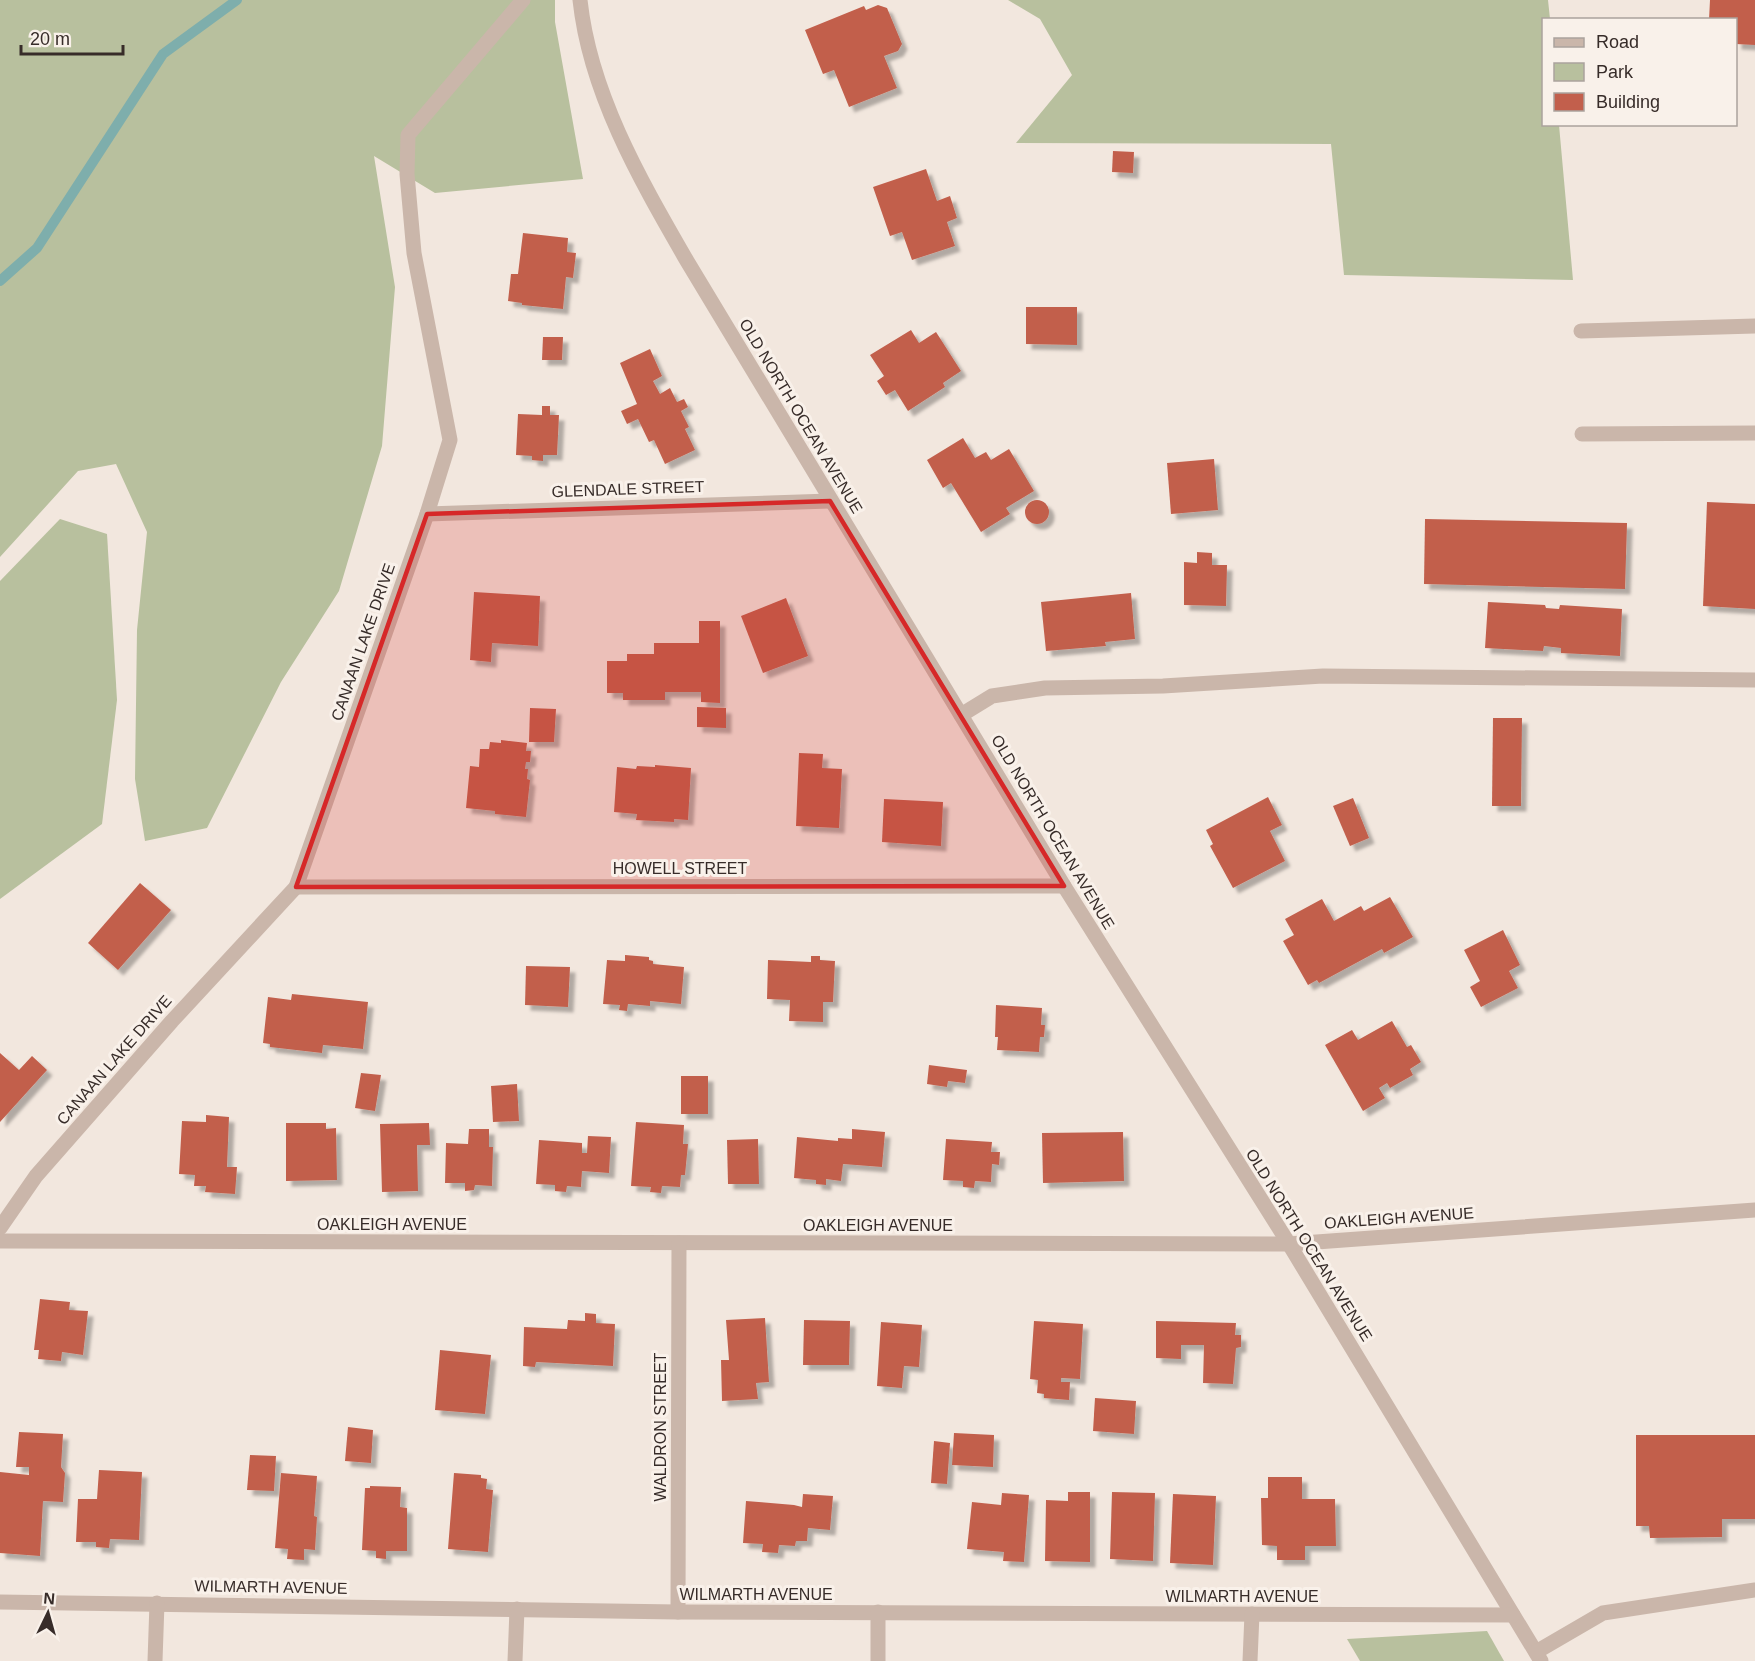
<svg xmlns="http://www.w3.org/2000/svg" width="1755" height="1661" viewBox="0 0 1755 1661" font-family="Helvetica,sans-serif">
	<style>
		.green { fill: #b8c09e }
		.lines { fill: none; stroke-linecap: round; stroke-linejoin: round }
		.stream { stroke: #7eaeac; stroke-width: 10 }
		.building { fill: #c25f4c; filter: url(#shadow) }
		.minor { stroke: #cab6aa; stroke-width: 15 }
		.marked { fill: #d62828; fill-opacity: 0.2; stroke: #d62828; stroke-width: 4.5; stroke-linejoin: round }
		.labels { text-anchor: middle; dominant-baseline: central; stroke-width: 6; stroke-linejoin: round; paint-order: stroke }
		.street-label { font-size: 16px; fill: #372c29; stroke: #f9f1ea }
	</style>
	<defs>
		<filter id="shadow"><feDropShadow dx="5.5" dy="5.5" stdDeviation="1.5" flood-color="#0004"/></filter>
	</defs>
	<rect width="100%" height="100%" fill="#f2e7de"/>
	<g class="green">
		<polygon points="0,0 555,0 555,22 583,179 435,193 374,156 395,287 382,446 339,591 281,682 207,828 145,841 135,779 137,630 147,532 116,464 78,471 0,557"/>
		<polygon points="1008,0 1548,0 1550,19 1544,20 1544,124 1559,125 1573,280 1344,275 1331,144 1016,143 1072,75 1040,19"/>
		<polygon points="60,519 107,534 117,700 102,824 0,899 0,581"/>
		<polygon points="1487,1631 1504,1661 1360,1661 1347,1639"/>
	</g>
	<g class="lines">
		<polyline class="stream" points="0,281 37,248 163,54 237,0"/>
	</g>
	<g class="building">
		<polygon points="1710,0 1755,0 1755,45 1736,44 1736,20 1709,20"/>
		<polygon points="878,5 887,8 902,44 898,51 884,56 897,88 849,107 834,70 823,74 805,30 864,6 866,10"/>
		<polygon points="1113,151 1134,152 1133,173 1112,172"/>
		<polygon points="926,169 937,201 950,196 957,218 947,222 955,246 912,260 902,232 890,236 873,187"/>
		<polygon points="523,233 568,238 567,252 576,253 573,278 566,277 563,309 522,305 522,303 508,301 511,274 518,274"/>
		<polygon points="1026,307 1077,307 1077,345 1026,344"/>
		<polygon points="911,330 919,343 936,332 961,371 943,383 945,387 908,411 895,390 886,395 877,381 884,376 870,355"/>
		<polygon points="543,337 563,337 562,360 542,360"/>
		<polygon points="650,349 662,376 653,381 660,394 670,388 677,402 684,399 688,407 681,411 689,427 685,429 695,450 665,464 654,440 649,442 638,419 627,424 621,411 637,404 620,363"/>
		<polygon points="542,406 550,406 550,415 559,415 557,455 543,455 543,461 532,460 532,456 516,455 518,414 542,415"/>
		<polygon points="963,438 975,458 986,452 991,460 1009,449 1034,491 1006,508 1010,514 981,532 951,483 943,488 927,460"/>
		<polygon points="1214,459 1218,510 1171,514 1167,463"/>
		<circle cx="1037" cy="512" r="12"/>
		<polygon points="1707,502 1755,504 1755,609 1703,606"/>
		<polygon points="1425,519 1627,523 1625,589 1424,584"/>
		<polygon points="1197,552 1212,553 1212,565 1227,565 1226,606 1184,605 1184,562 1197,563"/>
		<polygon points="474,592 540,596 538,646 492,643 491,662 470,660"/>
		<polygon points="1131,593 1135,639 1105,642 1106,646 1046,651 1041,602"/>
		<polygon points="786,598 808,656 763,673 741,616"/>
		<polygon points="1488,602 1545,605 1546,608 1559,609 1560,605 1622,609 1620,656 1561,653 1561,648 1544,646 1543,651 1485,648"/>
		<polygon points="699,621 720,621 720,703 701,702 701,692 665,692 665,700 623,700 623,693 607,693 607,661 627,661 627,654 654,654 654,643 699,643"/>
		<polygon points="697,707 726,708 726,728 697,727"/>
		<polygon points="530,708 556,709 554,742 529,742"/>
		<polygon points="1493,718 1522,718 1521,806 1492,806"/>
		<polygon points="501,740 527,743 526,751 531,751 530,762 526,762 525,769 528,769 527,779 530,780 526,817 495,814 495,811 466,808 470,766 479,767 480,749 489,749 490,742 501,743"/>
		<polygon points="799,753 823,754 822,768 842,769 839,828 796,826"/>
		<polygon points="655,765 691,768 688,820 674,819 674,822 636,820 637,814 614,812 617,767 636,769 637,766 655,767"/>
		<polygon points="1268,797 1282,825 1270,831 1285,861 1233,888 1210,846 1213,844 1206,830"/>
		<polygon points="1353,798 1369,838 1350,846 1333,806"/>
		<polygon points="884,799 943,802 941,846 882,842"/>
		<polygon points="140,883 171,910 118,970 88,943"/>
		<polygon points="1390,897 1413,937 1384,953 1382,949 1319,983 1317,980 1308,985 1283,941 1294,935 1285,919 1322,899 1334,921 1361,906 1364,911"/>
		<polygon points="1503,930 1520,965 1509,971 1518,988 1481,1007 1470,987 1480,981 1464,950"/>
		<polygon points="625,955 649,957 649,960 653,961 653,964 684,967 681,1004 650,1001 650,1006 628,1004 627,1011 619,1010 620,1005 603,1004 607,960 625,961"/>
		<polygon points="811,956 820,956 820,960 835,961 833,1002 823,1002 823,1022 789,1021 790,1000 767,999 768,960 811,962"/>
		<polygon points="526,966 570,967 568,1007 525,1005"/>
		<polygon points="292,994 368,1002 363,1049 323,1045 322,1053 270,1047 270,1044 263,1043 268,997 291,1000"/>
		<polygon points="996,1005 1042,1008 1041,1025 1045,1025 1044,1037 1040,1037 1039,1052 997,1050 998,1037 995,1037"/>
		<polygon points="1392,1021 1407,1047 1411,1045 1421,1062 1410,1069 1413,1075 1390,1088 1387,1083 1379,1088 1385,1098 1363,1111 1325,1045 1352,1030 1358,1040"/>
		<polygon points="0,1053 19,1070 32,1056 47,1070 0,1122"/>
		<polygon points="929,1065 967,1070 965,1083 948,1081 947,1087 927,1084"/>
		<polygon points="361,1073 381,1075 375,1111 355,1108"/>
		<rect x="681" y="1076" width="27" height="38"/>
		<polygon points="517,1084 519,1121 493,1122 491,1086"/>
		<polygon points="206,1115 229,1117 227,1167 237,1167 235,1194 205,1192 206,1186 194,1186 195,1175 179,1174 182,1121 206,1122"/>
		<polygon points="636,1122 684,1125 683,1144 688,1144 685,1175 681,1175 680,1187 662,1186 661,1193 650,1192 651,1187 631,1186"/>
		<polygon points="286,1123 326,1123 326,1129 336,1128 337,1180 286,1181"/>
		<polygon points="429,1123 430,1145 417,1145 418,1191 382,1192 380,1124"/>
		<polygon points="469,1129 489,1129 489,1147 493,1147 492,1186 475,1185 474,1190 465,1191 465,1183 445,1183 446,1143 468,1144"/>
		<polygon points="852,1129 885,1132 882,1167 843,1164 841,1181 826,1179 826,1185 816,1184 816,1180 794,1178 797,1137 838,1141 838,1138 852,1139"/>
		<polygon points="1123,1132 1124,1181 1043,1183 1042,1133"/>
		<polygon points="588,1136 611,1137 609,1173 582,1171 581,1187 567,1186 566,1192 555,1191 555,1185 536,1184 539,1140 582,1143 582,1153 587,1153"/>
		<polygon points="758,1139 759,1184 728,1184 727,1140"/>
		<polygon points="946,1139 992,1142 991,1152 1000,1152 999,1165 992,1164 991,1182 975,1181 974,1188 963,1187 963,1181 943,1180"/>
		<polygon points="40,1299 70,1302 69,1310 88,1311 83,1355 62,1352 61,1361 38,1359 39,1350 34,1350"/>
		<polygon points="585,1313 596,1314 596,1323 615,1324 613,1366 536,1362 535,1367 523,1366 524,1327 567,1329 568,1320 585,1321"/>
		<polygon points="765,1318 769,1382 756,1383 758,1399 722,1401 721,1360 729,1360 726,1320"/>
		<polygon points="804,1320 850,1321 849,1365 803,1365"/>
		<polygon points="1034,1321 1083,1324 1080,1379 1061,1378 1061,1382 1070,1382 1069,1400 1044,1398 1044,1394 1037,1393 1038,1380 1030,1379"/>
		<polygon points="1156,1321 1236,1323 1235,1335 1241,1335 1241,1347 1236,1348 1233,1384 1203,1383 1204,1345 1181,1345 1181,1359 1156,1358"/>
		<polygon points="881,1322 922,1325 919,1367 904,1366 902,1388 877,1386"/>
		<polygon points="440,1350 491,1355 485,1414 435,1410"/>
		<polygon points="1095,1398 1136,1401 1134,1434 1093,1431"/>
		<polygon points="348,1427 373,1430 371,1463 345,1461"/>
		<polygon points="19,1432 63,1434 61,1467 65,1473 63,1502 43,1501 40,1556 0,1553 0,1472 29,1475 29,1467 16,1467"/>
		<polygon points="954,1433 994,1435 993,1467 952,1465"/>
		<polygon points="1636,1435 1755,1435 1755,1519 1722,1519 1722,1537 1650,1538 1649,1526 1636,1526"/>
		<polygon points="934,1441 950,1443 947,1484 931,1483"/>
		<polygon points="250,1455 276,1456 274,1491 247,1490"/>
		<polygon points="99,1470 142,1472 139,1540 110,1539 109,1548 96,1547 96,1542 76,1542 78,1499 97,1499"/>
		<polygon points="281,1473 317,1476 314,1516 317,1517 315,1550 304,1549 304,1560 287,1559 288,1549 275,1548"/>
		<polygon points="454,1473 481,1475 481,1478 487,1479 486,1489 493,1490 488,1552 448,1549"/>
		<polygon points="1268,1477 1302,1477 1302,1499 1335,1499 1336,1546 1305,1546 1305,1560 1277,1560 1277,1546 1262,1545 1261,1498 1268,1498"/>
		<polygon points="370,1486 401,1487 400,1507 407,1508 407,1551 386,1551 386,1559 376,1558 376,1551 362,1550 365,1488 370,1488"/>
		<polygon points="1068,1492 1090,1492 1090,1562 1045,1561 1046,1500 1068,1501"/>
		<polygon points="1112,1492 1155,1493 1153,1561 1110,1559"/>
		<polygon points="1002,1493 1029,1495 1024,1562 1003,1561 1004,1552 967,1549 972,1502 1001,1505"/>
		<polygon points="803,1494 833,1496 830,1530 808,1528 807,1541 796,1541 795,1546 779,1545 778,1553 762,1552 763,1544 743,1543 746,1501 794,1505 802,1507"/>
		<polygon points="1173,1494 1216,1496 1213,1565 1170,1563"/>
	</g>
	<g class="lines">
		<g class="minor">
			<path d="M580,0C590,94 641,181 687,261L1064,886L1289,1244L1541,1661"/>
			<polyline points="1581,331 1755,326"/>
			<polyline points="1582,434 1755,433"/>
			<polyline points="427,514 830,501"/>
			<polyline points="961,715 992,696 1045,688 1163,686 1323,676 1755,680"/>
			<polyline points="296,887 1064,886"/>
			<polyline points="0,1228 36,1176 172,1021 296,887 427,514 450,440 414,253 407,174 408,135 523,0"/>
			<polyline points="0,1241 1289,1244 1755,1210"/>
			<polyline points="0,1602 678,1612 1513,1615"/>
			<polyline points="678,1612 679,1243"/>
			<polyline points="1536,1652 1603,1613 1755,1590"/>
			<polyline points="155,1661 157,1603"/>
			<polyline points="515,1661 517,1609"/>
			<polyline points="878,1661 878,1612"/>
			<polyline points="1250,1661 1252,1614"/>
		</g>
	</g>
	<path class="marked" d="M830,501L1064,886L296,887L427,514Z"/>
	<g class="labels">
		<g class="street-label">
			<text transform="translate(801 416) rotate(59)">OLD NORTH OCEAN AVENUE</text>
			<text transform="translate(628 489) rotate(-2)">GLENDALE STREET</text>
			<text transform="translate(363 642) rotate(-71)">CANAAN LAKE DRIVE</text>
			<text transform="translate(1053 832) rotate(59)">OLD NORTH OCEAN AVENUE</text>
			<text x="680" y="868">HOWELL STREET</text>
			<text transform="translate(114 1060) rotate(-49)">CANAAN LAKE DRIVE</text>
			<text transform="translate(1399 1218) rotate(-4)">OAKLEIGH AVENUE</text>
			<text x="392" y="1224">OAKLEIGH AVENUE</text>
			<text x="878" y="1225">OAKLEIGH AVENUE</text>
			<text transform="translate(1309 1245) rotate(58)">OLD NORTH OCEAN AVENUE</text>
			<text transform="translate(660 1427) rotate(-90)">WALDRON STREET</text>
			<text transform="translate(271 1587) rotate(1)">WILMARTH AVENUE</text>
			<text x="756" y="1594">WILMARTH AVENUE</text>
			<text x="1242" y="1596">WILMARTH AVENUE</text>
		</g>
	</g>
	<rect x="1542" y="18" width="195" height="108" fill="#f9f1ea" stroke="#aba29d" stroke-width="1.5"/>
	<rect x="1554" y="38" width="30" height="9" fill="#cab6aa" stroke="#aba29d" stroke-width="1.5"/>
	<text x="1596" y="48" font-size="18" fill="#372c29">Road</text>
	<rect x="1554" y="63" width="30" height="18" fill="#b8c09e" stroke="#aba29d" stroke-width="1.5"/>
	<text x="1596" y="78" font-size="18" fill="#372c29">Park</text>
	<rect x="1554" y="93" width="30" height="18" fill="#c25f4c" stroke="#aba29d" stroke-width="1.5"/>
	<text x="1596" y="108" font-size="18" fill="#372c29">Building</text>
	<g transform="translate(48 1613) rotate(5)" stroke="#f9f1ea" stroke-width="4.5" paint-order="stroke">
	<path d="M0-4.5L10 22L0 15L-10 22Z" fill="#372c29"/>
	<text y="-9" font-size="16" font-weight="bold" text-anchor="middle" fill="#372c29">N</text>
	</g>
	<path d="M21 45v9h102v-9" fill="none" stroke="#372c29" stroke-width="3"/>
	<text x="30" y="45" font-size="18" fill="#372c29" stroke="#f9f1ea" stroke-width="4.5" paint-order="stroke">20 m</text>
</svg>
